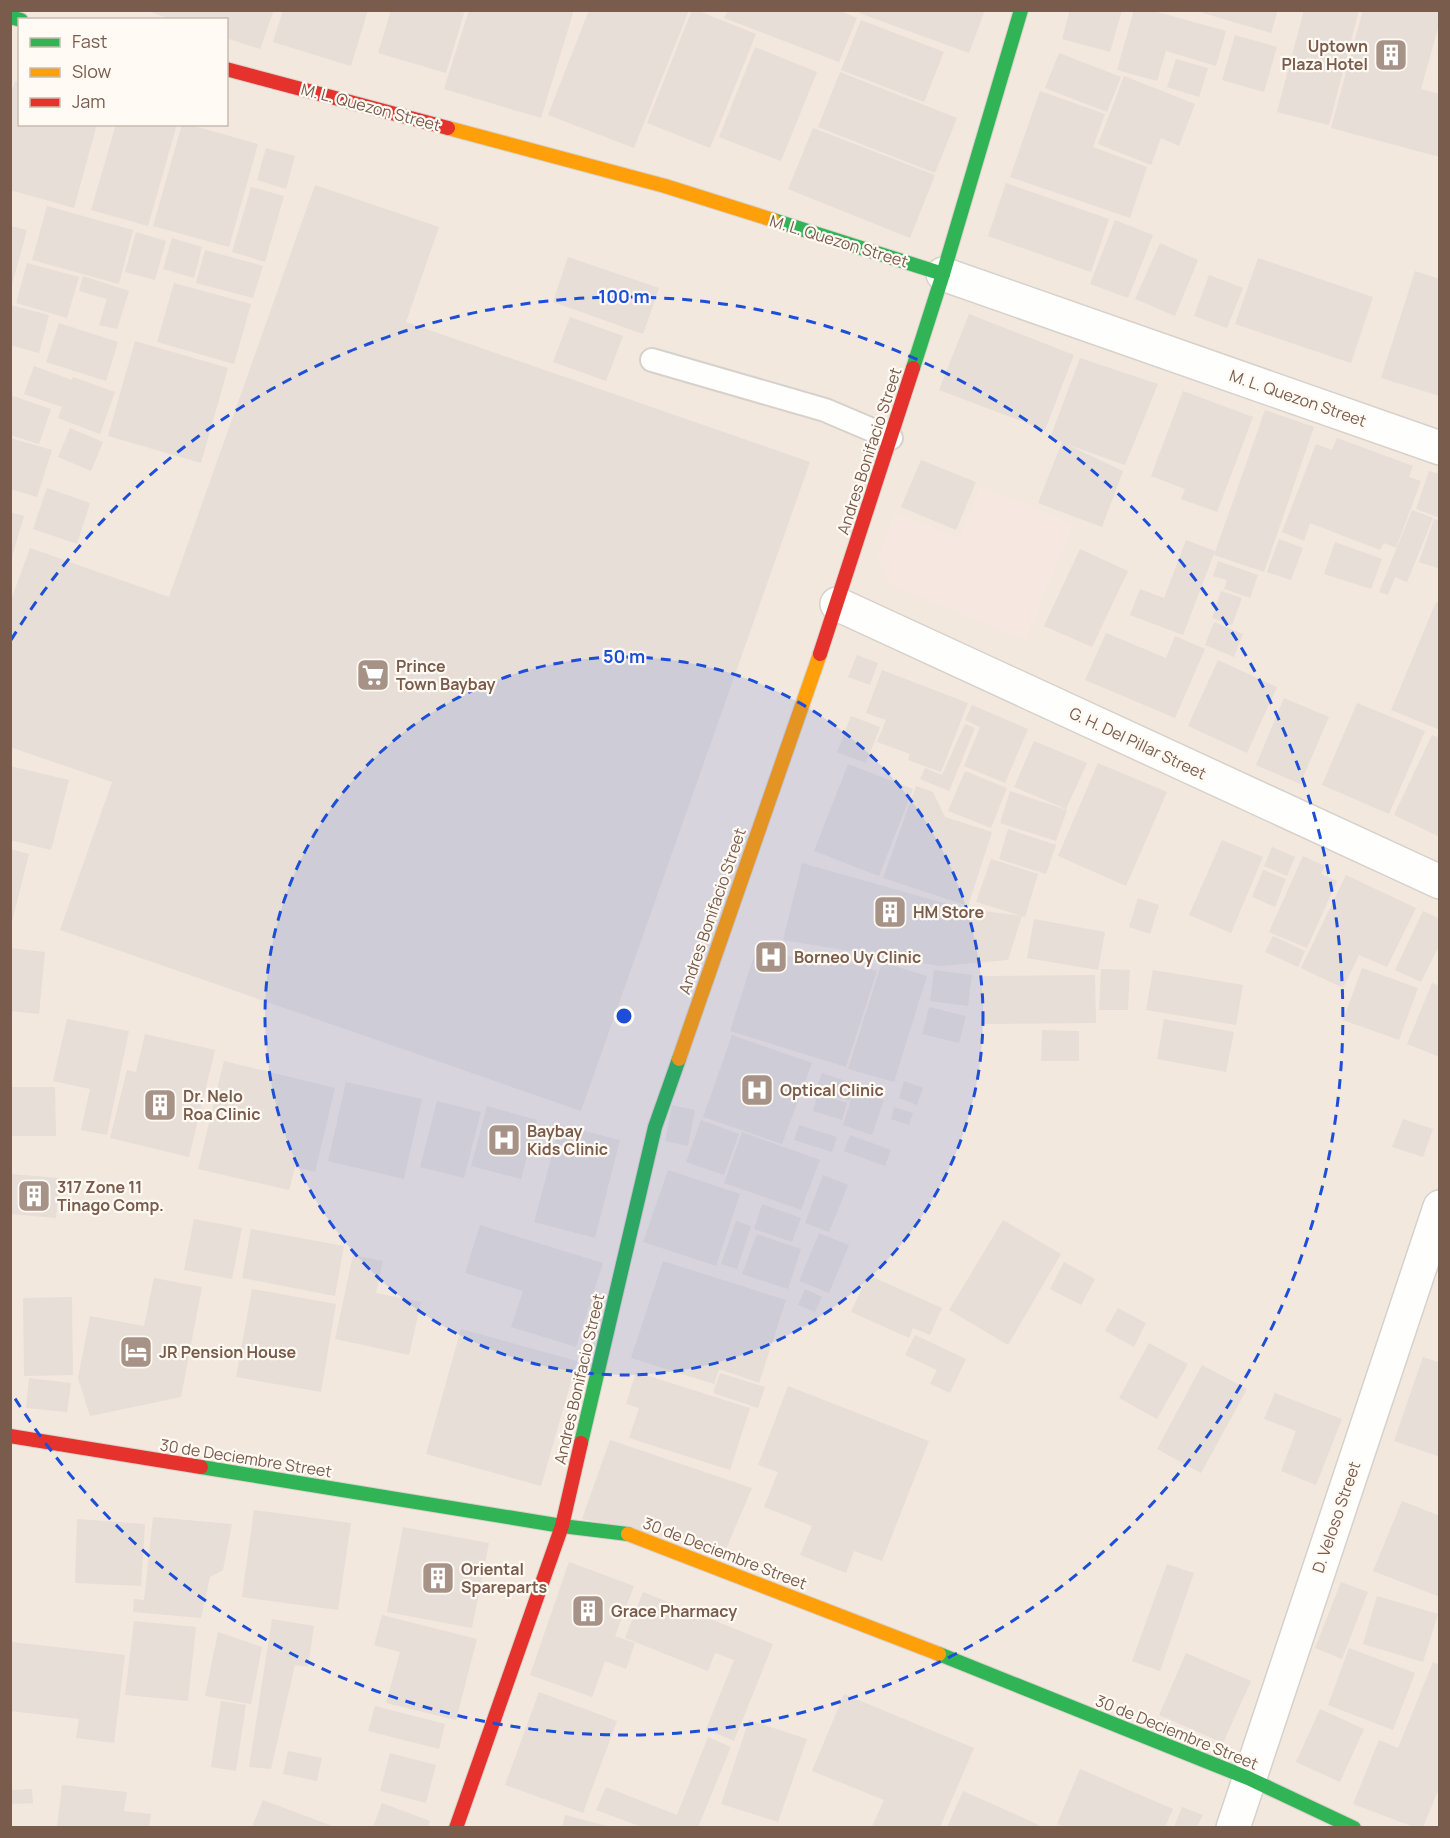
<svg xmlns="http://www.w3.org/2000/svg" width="1450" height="1838" viewBox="0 0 1450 1838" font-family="Manrope,sans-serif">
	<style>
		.residential { fill: #f2e8de; fill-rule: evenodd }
		.commercial { fill: #f6e8e1 }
		.building { fill: #e6ded7 }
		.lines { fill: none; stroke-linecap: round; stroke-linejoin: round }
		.lane-casing { stroke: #d7d1cb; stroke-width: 26 }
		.street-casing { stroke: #d7d1cb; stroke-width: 36 }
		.fast-casing { stroke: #d9d2cb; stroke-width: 16 }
		.slow-casing { stroke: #d9d2cb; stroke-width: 16 }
		.jam-casing { stroke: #d9d2cb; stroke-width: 16 }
		.lane { stroke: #fefefd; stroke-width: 22 }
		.street { stroke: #fefefd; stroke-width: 33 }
		.fast { stroke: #30b455; stroke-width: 14 }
		.slow { stroke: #ff9f0a; stroke-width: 14 }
		.jam { stroke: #e5322d; stroke-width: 14 }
		.ring { fill: none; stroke: #1d4ed8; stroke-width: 3; stroke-dasharray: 10 8 }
		.labels { text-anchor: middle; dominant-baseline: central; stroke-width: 4.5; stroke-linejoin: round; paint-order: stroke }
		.poi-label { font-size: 16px; font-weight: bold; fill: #7a5c4d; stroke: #fffaf3; text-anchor: start }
		.street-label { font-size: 16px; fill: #7a5c4d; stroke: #fffaf3 }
		.centre { fill: #1d4ed8; stroke: #fffaf3; stroke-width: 3 }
		.ring-label { font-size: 18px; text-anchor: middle; font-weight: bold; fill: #1d4ed8; stroke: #fffaf3; stroke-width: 4.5; stroke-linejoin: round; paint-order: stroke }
	</style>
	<rect width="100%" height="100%" fill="#f9f5f0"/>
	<path class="residential" d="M11,11H1439V1827H11ZM20,20H226V124H20Z"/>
	<polygon class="commercial" points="981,486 1073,524 1025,640 889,584 878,557 896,513 959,538"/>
	<g class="building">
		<polygon points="151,10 274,10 260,49 226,38 226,20 172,20 151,12"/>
		<polygon points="283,10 368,10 351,66 273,42"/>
		<polygon points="391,10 465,10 446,73 378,53"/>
		<polygon points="469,10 574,10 541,118 444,89"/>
		<polygon points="589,10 689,10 634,148 548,115"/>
		<polygon points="692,10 696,10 756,34 710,148 647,123"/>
		<polygon points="728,10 838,10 857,18 839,62 724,18"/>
		<polygon points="860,10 985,10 969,53 859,13"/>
		<polygon points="1070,10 1122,10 1110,52 1062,39"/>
		<polygon points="1134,10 1150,10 1226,31 1216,66 1166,51 1157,81 1117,70"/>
		<polygon points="1203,10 1278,10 1271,33 1203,13"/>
		<polygon points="1304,10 1359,10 1329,125 1277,112"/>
		<polygon points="1363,10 1440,10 1440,21 1421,89 1440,94 1440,157 1331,128"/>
		<polygon points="861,20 944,52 924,102 841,70"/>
		<polygon points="1235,35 1277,47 1264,92 1222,80"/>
		<polygon points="755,47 817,72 781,161 719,137"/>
		<polygon points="1059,53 1121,77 1107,112 1045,88"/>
		<polygon points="1176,59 1208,68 1199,97 1167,87"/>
		<polygon points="840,72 957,118 935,173 818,127"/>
		<polygon points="1124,76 1195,104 1179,146 1161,138 1151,165 1098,144"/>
		<polygon points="15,81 20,83 20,124 97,124 74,208 10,190 10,96"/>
		<polygon points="1040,91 1105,114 1093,147 1147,167 1130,218 1010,177"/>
		<polygon points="116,124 177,124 148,226 91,210"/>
		<polygon points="182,124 187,124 258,144 229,247 153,226"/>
		<polygon points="813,128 935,175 910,238 788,189"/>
		<polygon points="266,148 295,156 286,189 257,180"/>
		<polygon points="1006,183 1109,219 1091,272 988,236"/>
		<polygon points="315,185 439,227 406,322 810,462 581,1111 60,930 112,782 10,747 10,603 30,548 169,597"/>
		<polygon points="251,187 284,196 265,262 232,252"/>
		<polygon points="47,206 133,230 119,284 32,260"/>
		<polygon points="1115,220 1153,235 1128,298 1090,284"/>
		<polygon points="10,226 27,230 11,288 10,288"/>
		<polygon points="136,232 166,241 155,280 125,272"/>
		<polygon points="172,238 202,247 194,278 163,269"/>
		<polygon points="1160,243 1198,260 1175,316 1135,299"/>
		<polygon points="205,250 263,266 253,298 196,283"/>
		<polygon points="568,257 659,288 643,334 553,302"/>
		<polygon points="1258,258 1373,297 1351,363 1235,324"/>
		<polygon points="27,263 79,277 67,318 16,303"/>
		<polygon points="1415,271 1440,279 1440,396 1381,378"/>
		<polygon points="1209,275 1243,288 1227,328 1194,316"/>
		<polygon points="83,276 129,291 117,329 99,325 107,299 79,291"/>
		<polygon points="174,283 251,304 234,364 157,342"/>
		<polygon points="10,305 49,315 39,353 10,345"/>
		<polygon points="969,314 1074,355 1045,430 939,390"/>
		<polygon points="570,317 623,336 606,381 553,362"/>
		<polygon points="59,323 118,342 106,381 46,362"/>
		<polygon points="135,341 228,368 201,463 108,436"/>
		<polygon points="1080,358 1158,384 1125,465 1066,444 1123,471 1102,527 1038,503 1062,442 1050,438"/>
		<polygon points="34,366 72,380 73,377 115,392 100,434 58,418 62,407 24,394"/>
		<polygon points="1183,391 1253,417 1217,512 1181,499 1185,489 1151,476"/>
		<polygon points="10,395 51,409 39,444 10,435"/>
		<polygon points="1265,410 1314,427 1264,572 1214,555"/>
		<polygon points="70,428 103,442 91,471 58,457"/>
		<polygon points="10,438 52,450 37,497 10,489"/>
		<polygon points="1337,438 1413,466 1409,477 1421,481 1396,548 1384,543 1380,550 1310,523 1304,541 1282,532 1316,444 1332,450"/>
		<polygon points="921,460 976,482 956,530 901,507"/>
		<polygon points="1429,471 1440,474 1440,518 1416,509"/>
		<polygon points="47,488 90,503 77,544 33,529"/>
		<polygon points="1412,510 1433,518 1407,582 1395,577 1388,595 1379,592"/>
		<polygon points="10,512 24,516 11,560 10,560"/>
		<polygon points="1434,519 1440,521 1440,569 1419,562"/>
		<polygon points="1279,539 1303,548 1291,580 1267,572"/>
		<polygon points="1186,540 1215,551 1183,635 1130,615 1140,589 1164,598"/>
		<polygon points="1335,542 1382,559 1371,589 1324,574"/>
		<polygon points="1080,549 1128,571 1092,647 1044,626"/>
		<polygon points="1218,561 1258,575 1250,598 1224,589 1227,580 1213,576"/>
		<polygon points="1221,591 1242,598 1232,625 1212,618"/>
		<polygon points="1436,602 1440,604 1440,730 1391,710"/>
		<polygon points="1214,622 1243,634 1234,657 1205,645"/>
		<polygon points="1106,633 1166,658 1175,636 1205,649 1175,718 1085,680"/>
		<polygon points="857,655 878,663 870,685 848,677"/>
		<polygon points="1218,660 1277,687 1247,753 1188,726"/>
		<polygon points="882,670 968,703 941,772 908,760 910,754 877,742 886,720 866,713"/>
		<polygon points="1284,698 1329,717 1300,784 1256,765"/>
		<polygon points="1357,703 1425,731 1389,814 1322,785"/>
		<polygon points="972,705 1028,729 1005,783 964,766 980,727 965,720"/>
		<polygon points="851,716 880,727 866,763 837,752"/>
		<polygon points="965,724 975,728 949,791 920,779 925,768 942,775"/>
		<polygon points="1432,735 1440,738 1440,837 1394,815"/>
		<polygon points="1034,741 1087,763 1066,809 1014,787"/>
		<polygon points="1098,763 1167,792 1126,886 1058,856"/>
		<polygon points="848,764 913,789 879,876 814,851"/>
		<polygon points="10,766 69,780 51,850 10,840"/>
		<polygon points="965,771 1007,788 991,828 948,811"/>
		<polygon points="916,786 933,792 945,817 992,832 968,906 883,878"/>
		<polygon points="1010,791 1067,810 1056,841 1000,823"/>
		<polygon points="1008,829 1056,845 1046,874 999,859"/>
		<polygon points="1222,840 1263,857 1231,933 1189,915"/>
		<polygon points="1272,847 1295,857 1287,876 1264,866"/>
		<polygon points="10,849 29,854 11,926 10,926"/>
		<polygon points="1303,856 1325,866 1321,874 1337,881 1307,948 1269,932"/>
		<polygon points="991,859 1038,874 1025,917 976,902"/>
		<polygon points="802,863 961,908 1022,916 1008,960 940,966 783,940"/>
		<polygon points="1263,870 1286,879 1275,907 1252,897"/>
		<polygon points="1346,875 1416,908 1387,967 1359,955 1343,988 1301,968"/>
		<polygon points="1138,898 1159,905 1150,934 1129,927"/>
		<polygon points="1423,911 1440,919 1440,944 1421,982 1395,970"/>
		<polygon points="1034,919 1105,932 1098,970 1027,958"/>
		<polygon points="1273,936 1305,951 1298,967 1265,952"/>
		<polygon points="757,946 815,964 819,954 877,971 846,1067 730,1031"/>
		<polygon points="10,948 45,952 39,1014 10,1011"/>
		<polygon points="882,962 927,976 894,1082 848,1069"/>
		<polygon points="1362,968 1418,988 1399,1040 1343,1020"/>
		<polygon points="1101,969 1130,970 1128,1010 1099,1010"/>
		<polygon points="934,970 972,975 968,1006 930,1001"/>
		<polygon points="1153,970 1243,985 1236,1025 1146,1010"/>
		<polygon points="1095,975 1096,1023 982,1024 982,976"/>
		<polygon points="1432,983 1440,986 1440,1057 1407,1044"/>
		<polygon points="929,1007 966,1016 959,1043 922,1034"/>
		<polygon points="67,1019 129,1031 107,1135 81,1130 90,1089 53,1081"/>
		<polygon points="1164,1019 1234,1032 1226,1072 1157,1059"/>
		<polygon points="1042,1030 1079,1031 1079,1061 1041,1061"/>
		<polygon points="145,1034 215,1050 189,1157 110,1138 127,1070 136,1072"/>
		<polygon points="732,1035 812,1063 782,1144 703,1117"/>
		<polygon points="224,1061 335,1088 315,1172 295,1167 289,1190 198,1169"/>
		<polygon points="822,1073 855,1084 849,1101 816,1090"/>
		<polygon points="904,1081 923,1088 917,1105 899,1098"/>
		<polygon points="346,1082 422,1099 404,1179 328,1161"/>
		<polygon points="10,1087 55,1087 56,1136 10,1136"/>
		<polygon points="854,1090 884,1100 872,1135 843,1125"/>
		<polygon points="818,1093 847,1103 842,1120 813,1111"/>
		<polygon points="437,1101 481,1112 464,1178 420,1167"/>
		<polygon points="672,1105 695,1110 688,1146 665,1141"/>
		<polygon points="487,1106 537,1120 521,1179 471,1166"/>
		<polygon points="894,1107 913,1113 909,1125 891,1119"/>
		<polygon points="1403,1119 1433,1129 1423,1157 1392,1147"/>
		<polygon points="701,1120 739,1134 724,1175 686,1162"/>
		<polygon points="560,1125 620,1140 595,1238 534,1222"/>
		<polygon points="799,1125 837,1137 832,1152 794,1140"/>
		<polygon points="742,1132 820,1160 801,1210 724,1183"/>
		<polygon points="850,1135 891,1150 885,1166 844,1151"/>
		<polygon points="668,1170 740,1194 716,1266 643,1242"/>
		<polygon points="10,1174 59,1178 56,1218 10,1214"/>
		<polygon points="823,1175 848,1185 829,1232 805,1223"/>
		<polygon points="762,1204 801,1218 792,1242 754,1229"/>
		<polygon points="194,1219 242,1228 232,1279 184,1270"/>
		<polygon points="1003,1220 1061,1254 1008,1345 949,1310"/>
		<polygon points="736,1221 751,1226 737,1269 721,1264"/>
		<polygon points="480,1225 603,1263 576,1347 511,1327 523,1291 465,1273"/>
		<polygon points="251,1229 344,1246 335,1296 242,1278"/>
		<polygon points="819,1233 849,1245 829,1293 799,1281"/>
		<polygon points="757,1234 801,1249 788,1289 742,1274"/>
		<polygon points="353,1255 383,1261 376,1293 421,1302 409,1355 335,1339"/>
		<polygon points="663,1261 786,1300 759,1383 719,1369 714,1384 631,1358"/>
		<polygon points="1064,1262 1095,1279 1081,1305 1050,1289"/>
		<polygon points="868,1275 942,1308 930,1335 913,1328 909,1338 851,1312"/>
		<polygon points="154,1278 202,1287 181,1397 90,1416 78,1378 90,1316 144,1326"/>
		<polygon points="252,1289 336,1304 321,1392 236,1377"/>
		<polygon points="805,1289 822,1297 815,1312 798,1305"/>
		<polygon points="72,1297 73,1375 24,1376 23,1298"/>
		<polygon points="1118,1308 1146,1323 1134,1347 1105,1331"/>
		<polygon points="461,1329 577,1361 541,1486 426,1454"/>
		<polygon points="915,1335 966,1359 950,1393 930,1384 937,1370 905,1355"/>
		<polygon points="1149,1343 1188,1364 1157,1419 1119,1398"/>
		<polygon points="1423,1357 1440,1363 1440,1457 1394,1441"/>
		<polygon points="1202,1365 1247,1389 1201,1473 1157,1449"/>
		<polygon points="636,1372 750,1408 730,1470 629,1438 639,1408 626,1404"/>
		<polygon points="720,1373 765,1387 758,1408 713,1393"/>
		<polygon points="29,1378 71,1383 67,1412 26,1408"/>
		<polygon points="788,1386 929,1441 882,1561 854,1551 846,1573 800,1555 812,1526 764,1507 778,1472 758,1465"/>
		<polygon points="1275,1393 1342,1419 1316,1485 1281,1471 1296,1431 1264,1419"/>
		<polygon points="610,1440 752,1488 726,1549 582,1519"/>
		<polygon points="1402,1501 1440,1516 1440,1597 1373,1571"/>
		<polygon points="254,1510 351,1523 338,1610 242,1597"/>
		<polygon points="153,1517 232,1524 223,1570 210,1577 201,1618 133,1612 134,1599 144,1600"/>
		<polygon points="77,1519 145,1524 141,1586 75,1583"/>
		<polygon points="403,1527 489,1543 472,1628 387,1612"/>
		<polygon points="569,1562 634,1586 615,1636 635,1643 626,1669 605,1661 592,1697 530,1675"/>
		<polygon points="1167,1564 1194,1573 1160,1671 1132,1661"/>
		<polygon points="1341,1582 1368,1592 1342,1659 1315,1648"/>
		<polygon points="643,1592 773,1644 734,1741 706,1729 734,1660 715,1653 708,1671 625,1638"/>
		<polygon points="1377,1596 1438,1614 1423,1662 1363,1644"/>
		<polygon points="382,1615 477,1639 456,1720 386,1703 400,1652 374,1645"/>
		<polygon points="272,1619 314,1626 308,1667 295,1665 271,1769 249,1767"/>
		<polygon points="134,1621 196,1627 188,1701 125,1695"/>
		<polygon points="218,1632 262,1647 251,1704 205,1696"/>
		<polygon points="12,1642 125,1655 114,1743 76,1738 79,1719 10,1711"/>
		<polygon points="1349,1648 1415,1673 1393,1730 1328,1705"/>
		<polygon points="1186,1653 1251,1681 1223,1743 1159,1715"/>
		<polygon points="1433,1662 1440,1665 1440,1786 1423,1827 1414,1827 1353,1804 1379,1740 1398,1748"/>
		<polygon points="539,1692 617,1721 583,1813 505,1785"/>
		<polygon points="844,1694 974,1748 940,1827 872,1827 884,1800 812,1771"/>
		<polygon points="221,1701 246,1705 236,1771 211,1767"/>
		<polygon points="375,1706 445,1724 439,1749 368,1731"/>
		<polygon points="1320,1709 1364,1729 1340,1782 1296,1762"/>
		<polygon points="749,1720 807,1739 778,1822 721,1804"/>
		<polygon points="708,1737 731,1747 698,1827 642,1827 596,1810 606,1787 677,1815"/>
		<polygon points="288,1751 322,1758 317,1781 283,1774"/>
		<polygon points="390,1753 436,1765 426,1803 380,1791"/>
		<polygon points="1080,1769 1173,1809 1165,1827 1064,1827 1057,1824"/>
		<polygon points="62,1785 127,1792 124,1811 151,1814 149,1827 57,1827"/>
		<polygon points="32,1789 33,1803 10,1804 10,1790"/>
		<polygon points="963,1791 1039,1825 1038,1827 947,1827"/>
		<polygon points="263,1800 335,1827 252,1827"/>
		<polygon points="382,1803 430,1821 428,1827 373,1827"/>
		<polygon points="1182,1807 1203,1815 1197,1827 1174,1827"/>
		<polygon points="565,1815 611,1827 562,1827"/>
	</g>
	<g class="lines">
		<g class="lane-casing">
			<polyline id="lane" points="652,360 825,410 891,438"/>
		</g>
		<g class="street-casing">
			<g id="street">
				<polyline points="943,274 1440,448"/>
				<polyline points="837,604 1440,882"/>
				<polyline points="1233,1828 1440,1207"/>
			</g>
		</g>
		<g class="fast-casing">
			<g id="fast">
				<polyline points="10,17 21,20"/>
				<polyline points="773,220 943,274"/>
				<polyline points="913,368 943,274 1021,10"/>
				<polyline points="581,1443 655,1127 679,1059"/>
				<polyline points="201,1467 562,1526 628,1534"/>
				<polyline points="939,1654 1248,1778 1354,1828"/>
			</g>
		</g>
		<g class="slow-casing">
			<g id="slow">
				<polyline points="448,128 665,186 773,220"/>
				<polyline points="679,1059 820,654"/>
				<polyline points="628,1534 939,1654"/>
			</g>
		</g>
		<g class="jam-casing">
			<g id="jam">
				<polyline points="226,69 448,128"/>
				<polyline points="820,654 913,368"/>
				<polyline points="10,1436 201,1467"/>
				<polyline points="456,1828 562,1526 581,1443"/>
			</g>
		</g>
		<use href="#lane" class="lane"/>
		<use href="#street" class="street"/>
		<use href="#fast" class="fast"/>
		<use href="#slow" class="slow"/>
		<use href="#jam" class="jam"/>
	</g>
	<circle cx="624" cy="1016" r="359" fill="#1d4ed8" fill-opacity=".12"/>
	<g class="ring">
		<circle cx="624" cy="1016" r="359"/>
		<path d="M11 640A719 719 0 1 1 11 1392"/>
	</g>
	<defs>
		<g id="building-square" transform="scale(1.725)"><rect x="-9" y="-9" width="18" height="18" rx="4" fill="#a69286" stroke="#fffaf3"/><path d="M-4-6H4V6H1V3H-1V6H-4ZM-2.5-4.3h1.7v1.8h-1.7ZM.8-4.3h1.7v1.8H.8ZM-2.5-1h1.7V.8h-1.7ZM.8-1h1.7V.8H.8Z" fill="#fff"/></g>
		<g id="supermarket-square" transform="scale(1.725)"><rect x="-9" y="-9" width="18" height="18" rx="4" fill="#a69286" stroke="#fffaf3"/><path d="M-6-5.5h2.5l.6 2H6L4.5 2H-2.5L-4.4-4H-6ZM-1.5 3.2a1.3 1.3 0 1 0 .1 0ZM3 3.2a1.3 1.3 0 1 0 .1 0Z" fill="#fff"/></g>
		<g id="hospital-square" transform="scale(1.725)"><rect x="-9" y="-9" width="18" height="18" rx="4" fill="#a69286" stroke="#fffaf3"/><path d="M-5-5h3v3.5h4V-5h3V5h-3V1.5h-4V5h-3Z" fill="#fff"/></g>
		<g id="hotel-square" transform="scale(1.725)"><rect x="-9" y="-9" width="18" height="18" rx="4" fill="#a69286" stroke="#fffaf3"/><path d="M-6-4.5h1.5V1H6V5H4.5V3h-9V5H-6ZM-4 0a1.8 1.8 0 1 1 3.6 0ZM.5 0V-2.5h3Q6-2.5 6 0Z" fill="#fff"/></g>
	</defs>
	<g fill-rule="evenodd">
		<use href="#building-square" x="1391" y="55"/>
		<use href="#supermarket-square" x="373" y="675"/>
		<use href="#building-square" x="890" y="912"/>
		<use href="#hospital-square" x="771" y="957"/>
		<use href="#hospital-square" x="757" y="1090"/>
		<use href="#building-square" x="160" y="1105"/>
		<use href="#hospital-square" x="504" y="1140"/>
		<use href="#building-square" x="34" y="1196"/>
		<use href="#hotel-square" x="136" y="1352"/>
		<use href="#building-square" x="438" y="1578"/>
		<use href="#building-square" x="588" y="1611"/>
	</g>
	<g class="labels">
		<g class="poi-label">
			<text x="1368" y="46" text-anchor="end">Uptown<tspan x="1368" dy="18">Plaza Hotel</tspan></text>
			<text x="396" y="666">Prince<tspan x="396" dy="18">Town Baybay</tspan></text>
			<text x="913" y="912">HM Store</text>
			<text x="794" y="957">Borneo Uy Clinic</text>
			<text x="780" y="1090">Optical Clinic</text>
			<text x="183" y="1096">Dr. Nelo<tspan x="183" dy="18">Roa Clinic</tspan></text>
			<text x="527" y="1131">Baybay<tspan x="527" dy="18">Kids Clinic</tspan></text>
			<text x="57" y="1187">317 Zone 11<tspan x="57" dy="18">Tinago Comp.</tspan></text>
			<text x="159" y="1352">JR Pension House</text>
			<text x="461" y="1569">Oriental<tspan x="461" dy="18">Spareparts</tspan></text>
			<text x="611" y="1611">Grace Pharmacy</text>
		</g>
		<g class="street-label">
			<text transform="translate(371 107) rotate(15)">M. L. Quezon Street</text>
			<text transform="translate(839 241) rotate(17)">M. L. Quezon Street</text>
			<text transform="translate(1298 398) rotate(19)">M. L. Quezon Street</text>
			<text transform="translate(869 451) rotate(-72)">Andres Bonifacio Street</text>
			<text transform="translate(1138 743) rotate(25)">G. H. Del Pillar Street</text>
			<text transform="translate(712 911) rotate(-71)">Andres Bonifacio Street</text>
			<text transform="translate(579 1379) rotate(-77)">Andres Bonifacio Street</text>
			<text transform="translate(246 1458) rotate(9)">30 de Deciembre Street</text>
			<text transform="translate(1336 1517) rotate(-71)">D. Veloso Street</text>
			<text transform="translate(725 1553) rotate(21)">30 de Deciembre Street</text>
			<text transform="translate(1177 1732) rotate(22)">30 de Deciembre Street</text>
		</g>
	</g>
	<circle cx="624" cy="1016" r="9" class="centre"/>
	<g class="ring-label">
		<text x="624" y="303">100 m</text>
		<text x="624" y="663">50 m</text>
	</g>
	<rect width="1450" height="1838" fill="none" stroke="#7a5c4d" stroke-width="24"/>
	<rect x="18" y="18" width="210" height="108" fill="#fffaf3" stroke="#cabbb1" stroke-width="1.5"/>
	<rect x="30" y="38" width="30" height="9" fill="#30b455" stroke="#cabbb1" stroke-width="1.5"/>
	<text x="72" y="48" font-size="18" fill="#7a5c4d">Fast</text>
	<rect x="30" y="68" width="30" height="9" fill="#ff9f0a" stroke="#cabbb1" stroke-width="1.5"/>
	<text x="72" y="78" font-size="18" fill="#7a5c4d">Slow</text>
	<rect x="30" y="98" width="30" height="9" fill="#e5322d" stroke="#cabbb1" stroke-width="1.5"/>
	<text x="72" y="108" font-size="18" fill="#7a5c4d">Jam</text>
</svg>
